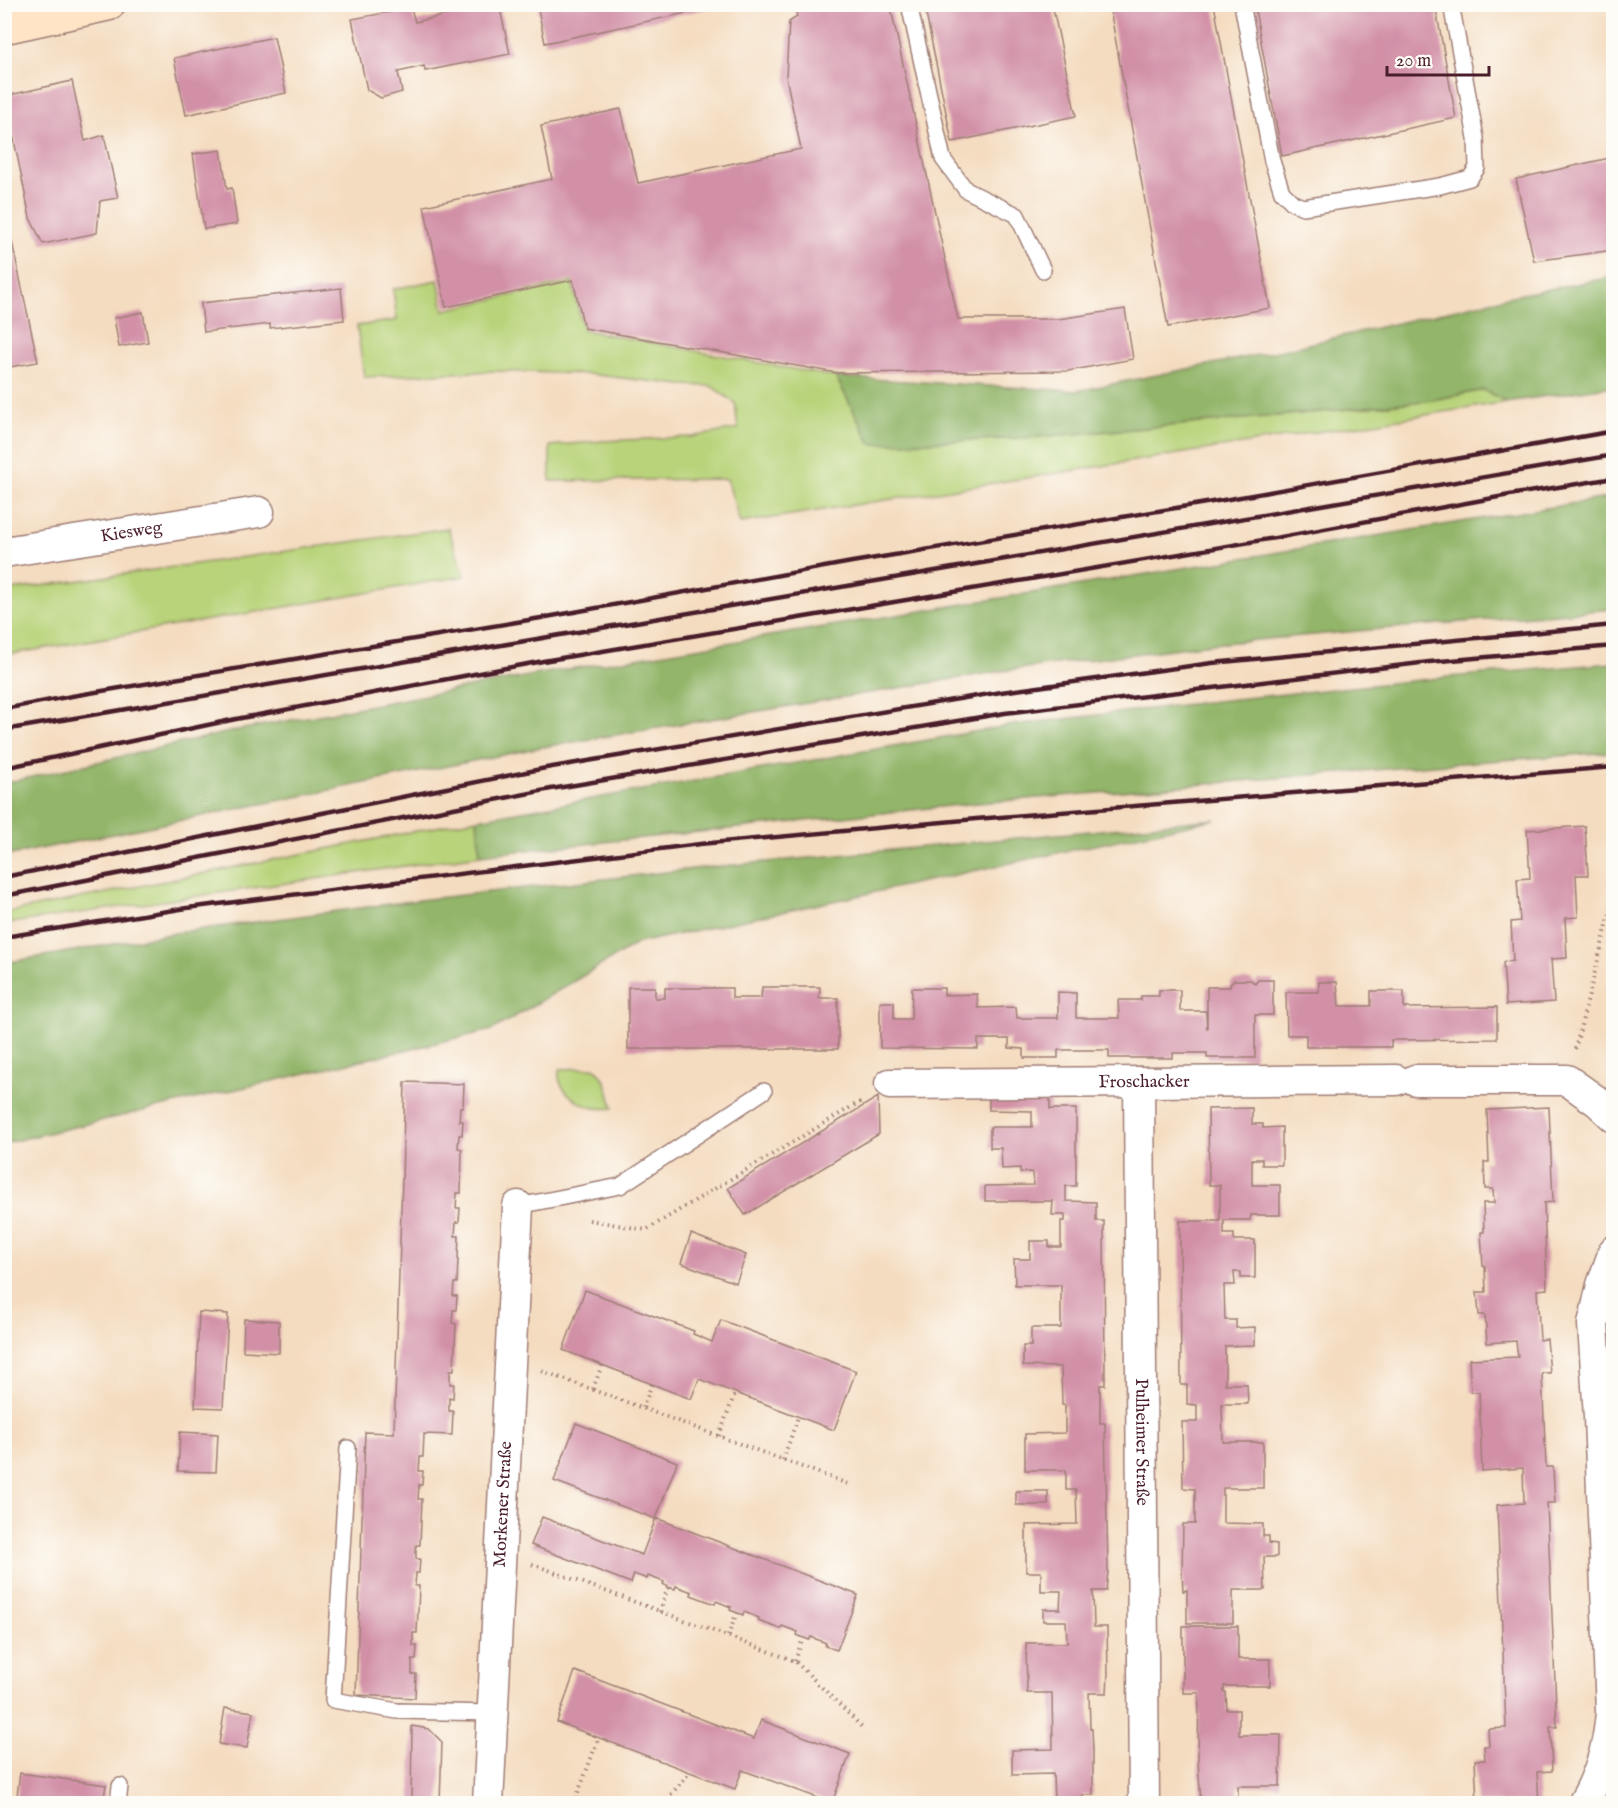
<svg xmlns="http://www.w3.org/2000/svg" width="1618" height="1808" viewBox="0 0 1618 1808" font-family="'IM FELL English',serif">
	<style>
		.green { fill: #b8d379; stroke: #817952; stroke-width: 1.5 }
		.forest { fill: #92b569; stroke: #6e6a4a; stroke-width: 1.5 }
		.building { fill: #d290a7 }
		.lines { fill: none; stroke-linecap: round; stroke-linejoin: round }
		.lane-casing { stroke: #9f7e76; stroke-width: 18 }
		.street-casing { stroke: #9f7e76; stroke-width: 33 }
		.secondary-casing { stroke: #9f7e76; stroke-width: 36 }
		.path { stroke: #9f7e76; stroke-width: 4; stroke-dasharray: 1.5 4.5; stroke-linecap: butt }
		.lane { stroke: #fff; stroke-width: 15 }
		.street { stroke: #fff; stroke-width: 30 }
		.secondary { stroke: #ffe4c6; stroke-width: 33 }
		.rail { stroke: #4a1f2b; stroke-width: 4.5 }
		.labels { text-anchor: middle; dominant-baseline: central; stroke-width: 5; stroke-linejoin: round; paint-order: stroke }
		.street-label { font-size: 18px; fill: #4a1f2b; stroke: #fdfcf7 }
	</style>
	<rect width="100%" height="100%" fill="#fdfcf7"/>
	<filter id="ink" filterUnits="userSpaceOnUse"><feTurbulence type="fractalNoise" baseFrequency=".0167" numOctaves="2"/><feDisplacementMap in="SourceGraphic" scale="12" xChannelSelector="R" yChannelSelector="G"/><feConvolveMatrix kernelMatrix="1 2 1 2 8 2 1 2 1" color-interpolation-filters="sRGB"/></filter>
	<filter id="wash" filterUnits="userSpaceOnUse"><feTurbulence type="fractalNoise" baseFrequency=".008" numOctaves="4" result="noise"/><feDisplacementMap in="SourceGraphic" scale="24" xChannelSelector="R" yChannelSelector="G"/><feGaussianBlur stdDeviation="1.35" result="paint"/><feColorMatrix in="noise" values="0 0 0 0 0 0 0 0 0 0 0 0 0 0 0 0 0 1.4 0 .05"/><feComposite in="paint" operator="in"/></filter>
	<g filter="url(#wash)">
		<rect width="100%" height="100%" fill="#f4dcc0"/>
		<g class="green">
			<polygon points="438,280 444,310 572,282 583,330 836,377 871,444 1024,438 1145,428 1330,411 1432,400 1484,390 1507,402 740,523 727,479 550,481 550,446 602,441 691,437 738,429 735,403 711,386 682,385 588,374 495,371 364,377 357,326 397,320 393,289"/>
			<polygon points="448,528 465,576 5,655 5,591"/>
			<polygon points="477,819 480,855 5,924 5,913"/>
			<path d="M594,1068C607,1076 609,1094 613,1108C604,1109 596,1109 588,1106C574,1101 554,1086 560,1069Z"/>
		</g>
		<g class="forest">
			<polygon points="1613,277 1613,386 1507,402 1483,390 1432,400 1330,411 1145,428 1024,438 871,444 836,377 1077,391 1283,350 1512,296"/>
			<polygon points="1613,497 1613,609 1211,644 1002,671 537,748 5,856 5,783 238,730 545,673"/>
			<polygon points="1613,663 1613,752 1434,765 978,803 480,855 477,819 1013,725 1216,701 1449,677"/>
			<polygon points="1216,819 638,943 492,1030 5,1143 5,963 181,932 419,900 702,868"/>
		</g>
		<g id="blocks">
			<g class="building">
				<polygon points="495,4 499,4 510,54 425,71 424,66 398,72 402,92 381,98 367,90 352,19 411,8 415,22"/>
				<polygon points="537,4 709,4 710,8 545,43"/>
				<polygon points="794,4 890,4 958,319 1058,319 1125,309 1133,359 1068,371 837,373 584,328 573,280 446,307 424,206 552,179 541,126 621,109 638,183 801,149 786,77 789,22 797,17"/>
				<polygon points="924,4 1052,4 1076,116 952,142"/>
				<polygon points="1109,4 1214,4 1270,308 1168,327"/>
				<polygon points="1254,4 1435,4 1456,118 1282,156"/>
				<polygon points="274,37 286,93 186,115 174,58"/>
				<polygon points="72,81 85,141 104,135 118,198 100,201 97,233 43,244 30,218 5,96"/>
				<polygon points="221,150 227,189 232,188 237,224 204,229 193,154"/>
				<polygon points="1614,157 1614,250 1534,261 1516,179"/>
				<polygon points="4,219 7,219 38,362 4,368"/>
				<polygon points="341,288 344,320 270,328 270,324 204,332 201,303"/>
				<polygon points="143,312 148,342 119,347 114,318"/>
				<polygon points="1585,826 1588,875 1576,875 1578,917 1565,918 1567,958 1551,959 1554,1002 1506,1005 1503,962 1513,961 1511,922 1520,921 1517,879 1530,878 1527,830"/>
				<polygon points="1234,980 1251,980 1255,984 1258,980 1273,980 1273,1015 1255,1015 1255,1058 1207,1058 1207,1053 1173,1053 1173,1058 1109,1058 1109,1050 1058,1050 1058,1058 1024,1058 1024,1049 1009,1048 1009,1039 978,1039 978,1049 880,1048 880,1002 894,1002 894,1019 911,1019 912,988 944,988 944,995 977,994 978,1008 1016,1007 1017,1018 1058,1018 1058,992 1076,993 1076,1018 1119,1018 1118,1000 1141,1000 1141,996 1159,996 1159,990 1180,990 1180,1011 1206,1011 1207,1029 1207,987 1230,987 1230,984"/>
				<polygon points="1319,982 1337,982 1339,1006 1371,1006 1371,991 1404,991 1404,1008 1497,1007 1497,1039 1391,1040 1391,1047 1306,1047 1306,1035 1287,1035 1286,992 1319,992"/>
				<polygon points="628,987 655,987 655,998 665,998 665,988 732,988 732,998 761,998 762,987 820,987 819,998 838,998 838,1049 628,1049"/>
				<polygon points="1608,1040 1614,1040 1614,1072 1609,1072"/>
				<polygon points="405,1082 464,1084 463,1107 460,1107 459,1121 463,1121 462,1135 459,1135 458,1148 462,1149 461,1193 457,1193 456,1208 460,1208 459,1222 456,1222 455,1236 459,1236 457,1283 454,1283 453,1296 457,1296 456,1310 453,1310 452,1323 456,1324 454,1370 450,1370 450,1384 454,1384 453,1398 449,1397 449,1411 453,1411 452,1435 424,1434 423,1457 420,1457 419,1471 423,1471 422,1485 419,1485 418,1499 422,1499 420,1545 416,1545 416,1559 420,1559 419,1573 416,1573 415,1586 419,1586 418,1610 417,1633 413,1633 413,1646 417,1646 416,1660 412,1660 412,1674 416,1674 415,1698 356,1695 365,1432 394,1433"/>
				<polygon points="989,1095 1050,1095 1050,1109 1076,1109 1076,1186 1066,1186 1066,1201 1096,1202 1096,1221 1104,1221 1105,1385 1100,1385 1100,1423 1105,1423 1108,1572 1106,1591 1093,1591 1094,1627 1107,1627 1108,1674 1107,1693 1089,1693 1090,1728 1092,1729 1093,1750 1093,1795 1083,1795 1083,1803 1054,1803 1053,1774 1012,1775 1012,1750 1053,1749 1052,1693 1027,1693 1026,1643 1067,1643 1066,1621 1043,1621 1043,1609 1060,1609 1061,1591 1041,1591 1041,1572 1026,1572 1026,1525 1077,1524 1076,1490 1066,1490 1066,1470 1025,1470 1025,1434 1065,1433 1065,1405 1062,1405 1061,1367 1023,1366 1023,1346 1031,1346 1031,1328 1061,1328 1061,1285 1015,1285 1014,1259 1030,1259 1030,1241 1049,1241 1049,1247 1061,1247 1061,1221 1065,1221 1065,1215 1052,1215 1053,1201 985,1201 985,1186 1033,1185 1032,1172 1020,1173 1020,1168 1002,1169 1001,1148 990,1148 990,1127 1032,1127 1032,1111 989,1110"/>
				<polygon points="878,1097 879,1134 745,1215 728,1188"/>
				<polygon points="1549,1107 1553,1202 1544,1203 1547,1289 1537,1290 1540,1340 1547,1339 1550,1373 1542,1373 1546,1467 1553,1467 1554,1488 1555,1503 1547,1503 1557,1727 1550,1727 1552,1771 1537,1772 1539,1802 1477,1803 1475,1760 1485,1760 1484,1746 1489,1746 1488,1729 1506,1728 1497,1505 1524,1503 1523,1468 1482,1471 1479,1392 1471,1392 1469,1359 1518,1357 1516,1341 1487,1343 1485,1315 1479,1315 1477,1292 1486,1292 1485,1266 1483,1266 1481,1232 1484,1232 1483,1203 1494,1203 1493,1189 1485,1189 1484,1162 1489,1162 1487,1110"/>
				<polygon points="1252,1108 1252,1124 1263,1124 1263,1128 1282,1127 1282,1165 1262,1165 1262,1159 1252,1159 1252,1185 1280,1185 1280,1215 1251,1215 1250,1220 1224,1220 1224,1234 1234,1234 1234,1240 1255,1240 1255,1278 1241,1278 1241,1272 1234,1272 1235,1285 1224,1285 1225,1320 1236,1320 1236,1328 1255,1327 1255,1345 1225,1346 1225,1384 1247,1384 1248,1404 1222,1404 1223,1442 1263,1442 1263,1488 1223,1488 1223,1523 1263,1524 1263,1536 1269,1536 1269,1543 1277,1544 1277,1557 1264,1557 1265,1590 1233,1590 1233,1623 1187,1623 1187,1590 1183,1591 1182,1572 1183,1524 1195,1524 1195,1489 1183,1488 1182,1422 1197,1422 1197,1405 1187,1404 1187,1385 1181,1385 1180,1221 1220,1221 1220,1185 1209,1185 1208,1109"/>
				<polygon points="691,1234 746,1255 736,1283 681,1263"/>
				<polygon points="585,1290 694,1331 693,1334 712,1342 721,1320 856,1371 834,1430 699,1379 691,1399 563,1350"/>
				<polygon points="199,1312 228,1314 223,1408 195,1407"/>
				<polygon points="244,1319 279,1321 279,1353 243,1351"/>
				<polygon points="576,1423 677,1462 656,1519 554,1481"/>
				<polygon points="180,1432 218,1434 216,1472 178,1471"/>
				<rect x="1016" y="1491" width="32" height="14"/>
				<polygon points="542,1517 642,1555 656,1518 858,1595 837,1650 825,1646 826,1643 811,1637 809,1640 797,1635 798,1632 782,1626 781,1629 758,1621 759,1618 744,1612 743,1615 730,1610 731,1607 716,1601 715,1604 691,1595 692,1592 676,1586 675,1589 668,1587 663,1584 664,1582 648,1576 647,1579 634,1574 631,1583 531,1545"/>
				<polygon points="1183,1626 1238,1626 1238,1659 1270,1659 1270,1686 1224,1686 1224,1692 1226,1692 1227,1710 1239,1710 1239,1735 1281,1735 1280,1786 1238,1786 1238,1800 1243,1801 1243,1803 1201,1803 1198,1761 1199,1693 1183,1693"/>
				<polygon points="575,1671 754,1739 761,1720 850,1754 832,1803 742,1770 735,1789 557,1722"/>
				<polygon points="225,1708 253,1712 247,1748 219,1744"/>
				<polygon points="412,1726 429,1729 442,1742 440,1803 411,1803"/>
				<polygon points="20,1773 106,1785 103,1803 16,1803"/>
			</g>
		</g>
	</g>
	<g filter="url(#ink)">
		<use href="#blocks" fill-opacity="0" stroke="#9f7e76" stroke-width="1.5"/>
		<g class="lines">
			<g class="lane-casing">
				<g id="lane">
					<polyline points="909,4 943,159 966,190 1017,215 1043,270"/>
					<polyline points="1242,4 1272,161 1282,192 1293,203 1303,207 1440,186 1470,178 1477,168 1476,138 1451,4"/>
					<polyline points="518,1206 620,1186 764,1091"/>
					<polyline points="348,1448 333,1700 397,1711 493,1713"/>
					<polyline points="118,1804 120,1786"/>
				</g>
			</g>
			<g class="street-casing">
				<g id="street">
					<path id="s1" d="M4,552L259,512"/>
					<polyline points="1415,1080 1567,1080 1598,1102 1614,1117"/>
					<path id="s2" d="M1139,1082L1144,1804"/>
					<path id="s3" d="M890,1084L1396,1080"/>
					<path id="s4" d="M488,1804L518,1206"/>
					<path d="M1583,1804C1600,1775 1609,1745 1611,1711L1599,1417L1593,1324L1602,1285L1614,1251"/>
				</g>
			</g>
			<g class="secondary-casing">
				<polyline id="secondary" points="4,27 108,4"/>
			</g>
			<g class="path">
				<polyline points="1575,1049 1614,898"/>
				<polyline points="589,1220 646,1230 863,1100"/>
				<polyline points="542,1371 851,1485"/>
				<polyline points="593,1389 602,1365"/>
				<polyline points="643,1408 652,1384"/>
				<polyline points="719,1436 735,1393"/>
				<polyline points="783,1460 798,1417"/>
				<polyline points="532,1564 795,1661 864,1729"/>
				<polyline points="660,1612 668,1587"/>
				<polyline points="728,1636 737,1612"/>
				<polyline points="795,1661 803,1638"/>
				<polyline points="521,1799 534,1804"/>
				<polyline points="667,1799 690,1772"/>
				<polyline points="574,1804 599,1737"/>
				<polyline points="663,1804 667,1800 744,1804"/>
			</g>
			<use href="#lane" class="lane"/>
			<use href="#street" class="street"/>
			<use href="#secondary" class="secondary"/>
			<g class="rail">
				<polyline points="4,709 72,696 541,618 852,562 1212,502 1614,431"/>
				<polyline points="4,730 1614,455"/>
				<polyline points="4,768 236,719 543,661 1281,537 1515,494 1614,478"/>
				<polyline points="4,877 546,768 1001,692 1212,663 1614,625"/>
				<polyline points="4,896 551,789 1005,713 1429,662 1614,646"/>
				<polyline points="4,937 187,908 700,844 976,819 1614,767"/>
			</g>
		</g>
	</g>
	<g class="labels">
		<g class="street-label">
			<text stroke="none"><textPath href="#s1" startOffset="129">Kiesweg</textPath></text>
			<text stroke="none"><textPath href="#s3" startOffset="254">Froschacker</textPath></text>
			<text stroke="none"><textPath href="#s2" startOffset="360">Pulheimer Straße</textPath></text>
			<text stroke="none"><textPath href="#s4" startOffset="300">Morkener Straße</textPath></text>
		</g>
	</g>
	<rect width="1618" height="1808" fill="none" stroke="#fdfcf7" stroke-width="24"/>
	<path d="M1387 66v9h102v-9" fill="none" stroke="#4a1f2b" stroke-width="3"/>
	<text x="1396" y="66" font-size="18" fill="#4a1f2b" stroke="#fdfcf7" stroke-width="4.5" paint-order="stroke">20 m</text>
</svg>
